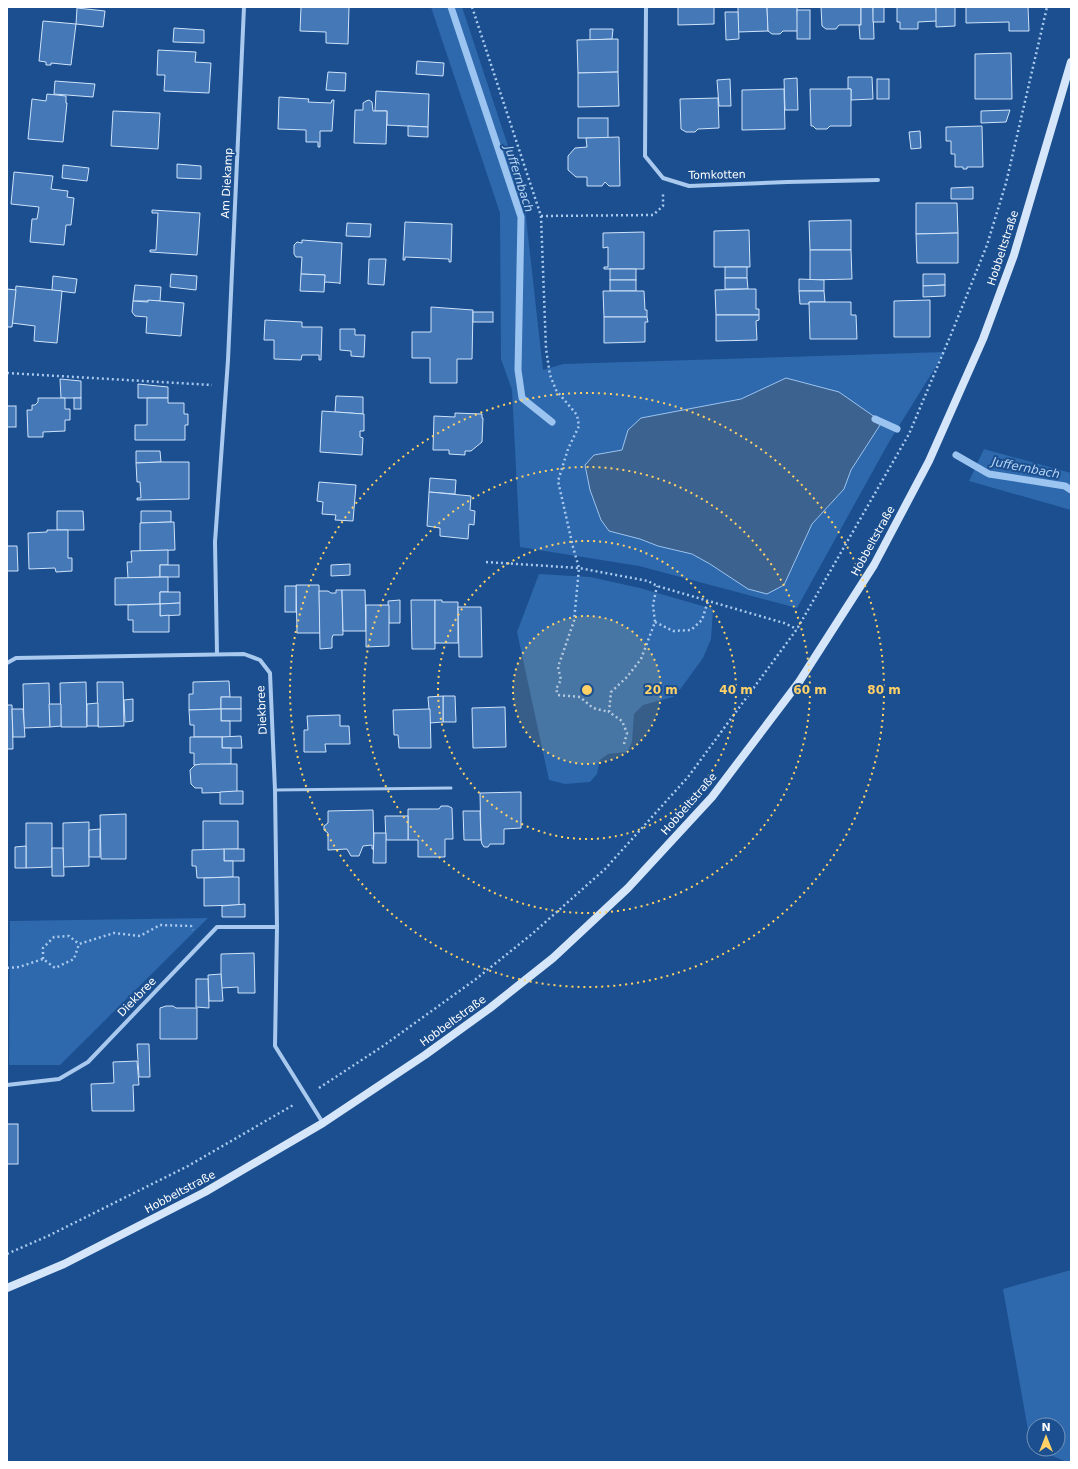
<svg xmlns="http://www.w3.org/2000/svg" width="1078" height="1469" viewBox="0 0 1078 1469" font-family="'DejaVu Sans',sans-serif">
	<style>
		.green { fill: #2e69ad; fill-rule: evenodd }
		.water { fill: #3c6290; stroke: #9cc4f0 }
		.lines { fill: none; stroke-linecap: round; stroke-linejoin: round }
		.stream { stroke: #9cc4f0; stroke-width: 7 }
		.building { fill: #4478b7; stroke: #cfe3fa }
		.path { stroke: #a9c9ee; stroke-width: 2.5; stroke-dasharray: 2 3; stroke-linecap: butt }
		.lane { stroke: #a9c9ee; stroke-width: 3 }
		.street { stroke: #a9c9ee; stroke-width: 4 }
		.secondary { stroke: #d6e6fa; stroke-width: 8 }
		.ring { fill: none; stroke: #ffd166; stroke-width: 2; stroke-dasharray: 2 4 }
		.labels { text-anchor: middle; dominant-baseline: central; stroke-width: 4; stroke-linejoin: round; paint-order: stroke }
		.street-label { font-size: 11px; fill: #fff; stroke: #1b4f8f }
		.water-label { font-size: 12px; font-style: italic; fill: #b5d3f5; stroke: #1b4f8f }
		.centre { fill: #ffd166; stroke: #1b4f8f; stroke-width: 2 }
		.ring-label { font-size: 12px; text-anchor: middle; font-weight: bold; fill: #ffd166; stroke: #1b4f8f; stroke-width: 4; stroke-linejoin: round; paint-order: stroke }
	</style>
	<rect width="100%" height="100%" fill="#1b4f8f"/>
	<g class="green">
		<path d="M431,7H462L523,191L543,370L563,364L945,352L889,442L797,608L639,566L520,547L512,390L501,359L500,213ZM786,378L882,423L851,470L844,489L812,524L784,585L710,564L692,554L658,546L640,539L594,455L622,450L642,418L741,399Z"/>
		<polygon points="984,449 1071,473 1071,510 969,481"/>
		<polygon points="539,574 590,577 640,588 713,609 711,639 703,658 682,687 673,697 643,705 634,714 632,742 627,752 608,754 600,760 597,774 590,782 565,784 549,780 517,632"/>
		<polygon points="208,918 60,1065 9,1065 10,921"/>
		<polygon points="1071,1270 1071,1462 1067,1462 1035,1449 1058,1449 1058,1425 1034,1425 1034,1449 1031,1447 1003,1289"/>
	</g>
	<polygon class="water" points="786,378 839,392 882,422 851,470 844,489 812,524 784,585 767,594 748,589 710,564 692,554 658,546 640,539 609,531 601,520 590,490 585,465 594,455 622,450 628,430 641,418 741,399"/>
	<g class="lines">
		<g class="stream">
			<polyline points="451,7 521,217 518,370 522,398 552,422"/>
			<polyline points="875,419 897,429"/>
			<polyline points="956,455 989,474 1065,486 1071,490"/>
		</g>
	</g>
	<g class="building">
		<polygon points="301,7 349,7 348,44 326,43 326,32 300,31"/>
		<polygon points="678,7 714,7 714,24 678,25"/>
		<polygon points="738,7 767,7 768,31 738,32"/>
		<polygon points="767,7 797,7 798,31 783,31 780,34 772,34 768,31"/>
		<polygon points="821,7 861,7 861,25 839,25 836,29 826,29 822,26"/>
		<polygon points="861,7 873,7 874,39 860,39 859,25 861,25"/>
		<rect x="873" y="7" width="11" height="15"/>
		<polygon points="897,7 936,7 937,21 918,22 918,29 900,29 900,22 897,22"/>
		<polygon points="936,7 955,7 955,26 936,27"/>
		<polygon points="966,7 1028,7 1029,31 1009,31 1009,22 966,23"/>
		<polygon points="77,8 105,11 103,27 76,24"/>
		<rect x="797" y="10" width="13" height="29"/>
		<polygon points="725,12 738,12 739,39 726,40"/>
		<polygon points="43,21 76,24 71,65 51,63 51,65 46,65 46,62 39,61"/>
		<polygon points="174,28 204,30 204,43 173,42"/>
		<polygon points="590,29 613,29 612,39 590,40"/>
		<polygon points="618,39 618,72 578,73 577,40"/>
		<polygon points="158,50 196,52 195,62 211,63 209,93 164,91 165,75 157,75"/>
		<polygon points="1011,53 1012,99 975,99 975,54"/>
		<polygon points="417,61 444,63 443,76 416,74"/>
		<polygon points="328,72 346,73 345,91 326,90"/>
		<polygon points="618,72 619,106 578,107 578,73"/>
		<polygon points="848,77 872,77 873,99 851,100 851,89 848,89"/>
		<polygon points="797,78 798,110 785,110 784,79"/>
		<polygon points="730,79 731,106 719,106 717,80"/>
		<rect x="877" y="79" width="12" height="20"/>
		<polygon points="55,81 95,84 93,97 54,94"/>
		<polygon points="784,89 785,129 742,130 742,90"/>
		<polygon points="810,89 851,89 851,126 830,126 827,129 816,129 813,126 811,126"/>
		<polygon points="376,91 429,94 428,127 387,125 387,111 375,111"/>
		<polygon points="47,94 66,96 66,103 67,103 63,142 28,139 32,99 46,101"/>
		<polygon points="279,97 309,99 308,102 331,103 332,100 334,100 332,131 320,131 320,147 318,147 318,142 306,142 306,130 278,129"/>
		<polygon points="718,98 719,128 698,129 695,132 686,132 681,129 680,99"/>
		<polygon points="366,101 369,100 372,102 373,111 387,111 386,144 354,143 355,110 363,110 363,103"/>
		<polygon points="1010,110 1006,122 981,123 981,111"/>
		<polygon points="113,111 160,113 158,149 111,146"/>
		<rect x="578" y="118" width="30" height="20"/>
		<polygon points="408,126 428,127 428,137 408,136"/>
		<polygon points="982,126 983,167 967,167 967,169 963,169 963,167 955,167 955,154 951,154 951,141 946,141 946,127"/>
		<polygon points="920,131 921,148 911,149 909,132"/>
		<polygon points="619,137 620,186 609,186 605,182 602,186 587,186 587,177 576,177 568,170 568,156 575,148 587,147 586,138"/>
		<polygon points="177,164 201,166 201,179 177,178"/>
		<polygon points="63,165 89,168 87,181 62,178"/>
		<polygon points="14,172 53,176 51,189 68,191 67,197 74,198 71,225 66,225 64,245 30,242 32,219 37,219 39,207 11,204"/>
		<polygon points="973,187 973,199 951,199 951,188"/>
		<polygon points="916,203 957,203 958,233 916,234"/>
		<polygon points="152,210 200,213 197,255 150,252 150,250 156,250 158,213 152,213"/>
		<polygon points="851,220 851,250 810,250 809,221"/>
		<polygon points="405,222 452,224 451,262 449,262 449,259 405,257 405,260 403,260"/>
		<polygon points="347,223 371,224 370,237 346,236"/>
		<polygon points="749,230 750,267 714,267 714,231"/>
		<polygon points="644,232 644,269 604,269 604,267 608,267 608,247 603,248 603,233"/>
		<polygon points="958,233 958,263 917,263 916,234"/>
		<polygon points="302,240 342,243 340,284 339,283 326,282 324,283 325,275 301,274 302,257 296,257 294,254 294,245 297,242 302,243"/>
		<polygon points="810,250 851,250 852,279 810,280"/>
		<polygon points="369,259 386,259 384,285 368,284"/>
		<rect x="725" y="267" width="22" height="11"/>
		<rect x="610" y="269" width="26" height="11"/>
		<polygon points="171,274 197,276 196,290 170,287"/>
		<polygon points="301,274 325,275 324,292 300,291"/>
		<polygon points="923,274 945,274 945,285 923,286"/>
		<polygon points="53,276 77,279 75,293 52,290"/>
		<polygon points="725,278 747,278 748,289 725,289"/>
		<polygon points="799,279 824,280 824,291 799,291"/>
		<rect x="610" y="280" width="26" height="11"/>
		<polygon points="135,285 161,287 160,301 133,301"/>
		<polygon points="945,285 945,296 923,297 923,286"/>
		<polygon points="16,286 62,291 57,343 34,341 35,326 12,323"/>
		<polygon points="7,289 16,290 12,327 7,327"/>
		<polygon points="748,289 756,289 756,309 759,309 759,315 716,315 715,290"/>
		<polygon points="603,291 644,291 645,310 647,310 647,317 604,317"/>
		<polygon points="799,291 824,291 825,302 809,302 809,304 800,304"/>
		<polygon points="148,300 184,303 181,336 146,333 147,317 135,316 132,312 133,301 148,302"/>
		<polygon points="930,300 930,337 894,337 894,301"/>
		<polygon points="809,302 851,302 851,315 856,315 857,339 810,339"/>
		<polygon points="431,307 473,310 472,359 457,359 457,383 430,383 430,358 412,358 412,332 431,332"/>
		<rect x="473" y="312" width="20" height="10"/>
		<polygon points="716,315 759,315 759,320 756,321 757,340 716,341"/>
		<polygon points="604,317 647,317 648,322 645,322 645,342 604,343"/>
		<polygon points="265,320 302,322 302,327 322,327 321,360 319,360 319,355 302,355 301,360 274,359 274,340 264,340"/>
		<polygon points="340,329 355,329 355,335 365,335 364,357 351,356 351,351 340,350"/>
		<polygon points="60,379 81,381 81,398 61,398"/>
		<polygon points="138,384 168,387 168,398 138,398"/>
		<polygon points="336,396 363,397 363,414 335,412"/>
		<polygon points="38,398 65,398 65,409 70,409 70,420 65,420 65,431 43,432 43,437 28,437 27,410 32,410 32,405 35,405 38,402"/>
		<rect x="74" y="398" width="7" height="11"/>
		<polygon points="147,398 168,398 168,403 184,403 184,414 188,414 188,425 185,425 185,440 135,440 135,425 147,425"/>
		<rect x="7" y="406" width="9" height="21"/>
		<polygon points="322,411 364,414 364,431 360,431 360,437 363,438 362,455 320,452"/>
		<polygon points="455,413 482,414 482,418 483,418 482,442 471,451 465,451 465,455 449,454 449,450 433,450 434,416 455,417"/>
		<polygon points="136,451 160,451 161,462 136,463"/>
		<polygon points="161,462 189,462 189,499 137,500 137,498 141,498 140,482 137,482 136,463"/>
		<polygon points="430,478 456,480 455,494 429,492"/>
		<polygon points="319,482 356,485 353,521 335,520 336,515 322,514 323,502 317,501"/>
		<polygon points="429,492 471,496 470,510 475,511 474,525 469,524 468,539 440,536 440,528 427,526"/>
		<polygon points="57,511 83,511 84,530 57,530"/>
		<polygon points="141,511 171,511 171,522 141,523"/>
		<polygon points="171,522 174,522 175,550 140,551 140,523"/>
		<polygon points="47,530 68,530 68,558 72,558 72,571 56,572 55,568 29,569 28,533 47,532"/>
		<polygon points="7,546 17,546 18,571 7,571"/>
		<polygon points="168,550 168,565 160,565 160,577 128,578 127,562 132,562 131,551"/>
		<polygon points="350,564 350,575 331,576 331,565"/>
		<rect x="160" y="565" width="19" height="12"/>
		<polygon points="168,577 168,592 160,592 160,604 115,605 115,578"/>
		<polygon points="296,585 319,585 320,633 297,633"/>
		<rect x="285" y="586" width="11" height="26"/>
		<polygon points="336,590 342,590 343,635 333,635 332,638 332,648 320,649 319,591 328,591 331,593 336,593"/>
		<polygon points="342,590 365,590 366,631 343,631"/>
		<polygon points="160,592 180,592 180,603 160,604"/>
		<polygon points="400,600 400,623 389,623 388,601"/>
		<polygon points="411,600 435,600 435,649 412,649"/>
		<polygon points="435,600 442,600 442,602 458,602 458,643 435,643"/>
		<polygon points="180,603 180,615 160,616 160,604"/>
		<polygon points="160,604 160,616 169,615 169,632 133,632 133,620 128,620 128,605"/>
		<polygon points="366,605 389,605 389,646 366,647"/>
		<polygon points="458,607 481,607 482,657 459,657"/>
		<polygon points="229,681 230,697 221,697 221,709 189,710 189,694 193,694 193,682"/>
		<polygon points="86,682 87,727 61,727 60,683"/>
		<polygon points="97,682 123,682 124,726 98,727"/>
		<polygon points="49,683 50,727 24,728 23,684"/>
		<polygon points="443,696 455,696 456,722 443,722"/>
		<polygon points="443,696 443,722 430,723 428,697"/>
		<rect x="221" y="697" width="20" height="12"/>
		<polygon points="133,699 133,721 125,722 124,700"/>
		<polygon points="98,703 98,726 87,726 87,704"/>
		<polygon points="49,704 61,704 61,726 50,727"/>
		<polygon points="7,705 12,705 13,749 7,749"/>
		<polygon points="505,707 506,747 473,748 472,708"/>
		<polygon points="12,709 23,709 25,737 13,737"/>
		<rect x="221" y="709" width="20" height="12"/>
		<polygon points="221,709 221,721 230,721 230,737 194,737 194,725 190,725 189,710"/>
		<polygon points="429,709 430,709 431,748 399,748 398,735 394,735 393,710"/>
		<polygon points="340,715 340,726 349,726 350,744 325,744 326,752 304,752 304,730 308,730 307,716"/>
		<polygon points="241,736 242,748 222,748 222,737"/>
		<polygon points="190,737 222,737 222,748 231,748 231,764 194,765 194,753 190,753"/>
		<polygon points="201,764 237,764 237,792 202,793 202,788 195,788 191,784 190,770 195,765"/>
		<polygon points="237,791 243,791 243,804 220,804 220,792"/>
		<polygon points="521,792 521,828 504,829 504,844 490,844 488,847 484,847 482,844 481,840 480,793"/>
		<polygon points="441,806 448,806 452,808 453,839 445,839 445,857 418,857 418,840 408,840 408,809 439,809"/>
		<polygon points="373,810 374,849 372,849 372,845 363,846 359,856 351,856 347,849 328,850 328,833 324,830 324,826 328,823 328,811"/>
		<polygon points="463,811 480,811 481,840 464,840"/>
		<polygon points="126,814 126,859 101,859 100,815"/>
		<polygon points="385,816 408,816 408,840 386,840"/>
		<polygon points="203,821 238,821 238,849 203,850"/>
		<polygon points="89,822 89,866 63,867 63,823"/>
		<polygon points="26,823 52,823 52,867 26,868"/>
		<polygon points="100,829 100,857 89,857 89,830"/>
		<polygon points="374,833 386,833 386,863 373,863"/>
		<polygon points="26,846 26,868 15,868 15,847"/>
		<polygon points="52,848 63,848 64,876 52,876"/>
		<rect x="224" y="849" width="20" height="12"/>
		<polygon points="224,849 224,861 233,861 233,877 197,878 196,866 192,866 192,850"/>
		<polygon points="233,877 239,877 239,905 204,906 204,878"/>
		<polygon points="245,904 245,917 222,917 222,906"/>
		<polygon points="254,953 255,993 238,993 238,987 221,988 221,954"/>
		<polygon points="221,974 223,1001 209,1001 208,975"/>
		<polygon points="196,979 208,979 209,1008 196,1007"/>
		<polygon points="166,1006 173,1006 176,1008 197,1008 197,1039 160,1039 160,1008"/>
		<polygon points="137,1044 149,1044 150,1077 139,1077"/>
		<polygon points="137,1061 139,1085 133,1085 134,1111 92,1111 91,1084 114,1083 113,1062"/>
		<rect x="7" y="1124" width="11" height="40"/>
	</g>
	<g class="lines">
		<g class="path">
			<polyline points="472,7 541,216 546,349 550,375 556,390 577,415 579,426 568,449 558,481 573,547 579,568 574,621 558,667 561,680 556,689 558,695 580,697 593,708 609,712"/>
			<polyline points="541,216 653,215 663,206 663,193"/>
			<polyline points="7,373 212,385"/>
			<polyline points="486,562 579,568 648,581 657,586 784,623 797,629"/>
			<polyline points="655,622 673,631 691,630 702,620 708,601"/>
			<polyline points="624,744 627,733 622,721 609,712 611,692 627,677 641,659 655,622 653,605 657,586"/>
			<polyline points="43,959 43,948 54,937 69,936 79,944"/>
			<polyline points="7,968 19,967 43,959 55,968 74,959 79,944 114,933 140,936 160,925 191,926 193,930"/>
			<polyline points="319,1088 383,1046 476,979 532,934 605,869 688,777 797,629 909,434 952,332 987,245 1006,183 1047,7"/>
			<polyline points="7,1254 50,1235 188,1166 295,1104"/>
		</g>
		<polyline class="lane" points="275,790 451,788"/>
		<g class="street">
			<polyline points="646,7 645,156 663,178 689,186 787,182 878,180"/>
			<polyline points="217,654 215,542 228,360 244,7"/>
			<polyline points="7,663 16,658 244,654 260,660 270,673 275,790 277,927 275,1046 323,1123"/>
			<polyline points="7,1085 59,1079 88,1062 217,927 277,927"/>
		</g>
		<polyline class="secondary" points="7,1288 64,1264 205,1192 323,1123 425,1055 490,1008 553,958 628,888 712,797 799,682 874,565 929,461 983,339 1014,255 1071,62"/>
	</g>
	<circle cx="587" cy="690" r="74" fill="#ffd166" fill-opacity=".12"/>
	<g class="ring">
		<circle cx="587" cy="690" r="74"/>
		<circle cx="587" cy="690" r="149"/>
		<circle cx="587" cy="690" r="223"/>
		<circle cx="587" cy="690" r="297"/>
	</g>
	<g class="labels">
		<g class="street-label">
			<text transform="translate(717 175) rotate(-1)">Tomkotten</text>
			<text transform="translate(227 183) rotate(-87)">Am Diekamp</text>
			<text transform="translate(1003 248) rotate(-72)">Hobbeltstraße</text>
			<text transform="translate(873 541) rotate(-61)">Hobbeltstraße</text>
			<text transform="translate(262 710) rotate(-93)">Diekbree</text>
			<text transform="translate(689 804) rotate(-49)">Hobbeltstraße</text>
			<text transform="translate(137 997) rotate(-46)">Diekbree</text>
			<text transform="translate(453 1021) rotate(-36)">Hobbeltstraße</text>
			<text transform="translate(180 1192) rotate(-28)">Hobbeltstraße</text>
		</g>
		<g class="water-label">
			<text transform="translate(519 179) rotate(72)">Juffernbach</text>
			<text transform="translate(1026 468) rotate(11)">Juffernbach</text>
		</g>
	</g>
	<circle cx="587" cy="690" r="6" class="centre"/>
	<g class="ring-label">
		<text x="661" y="694">20 m</text>
		<text x="736" y="694">40 m</text>
		<text x="810" y="694">60 m</text>
		<text x="884" y="694">80 m</text>
	</g>
	<rect width="1078" height="1469" fill="none" stroke="#ffffff" stroke-width="16"/>
	<g transform="translate(1046 1437)"><circle r="19" fill="#1b4f8f" stroke="#7695bc"/>
	<path d="M0-3L7 15L0 10L-7 15Z" fill="#ffd166"/>
	<text y="-6" font-size="11" font-weight="bold" text-anchor="middle" fill="#ffffff">N</text>
	</g>
</svg>
